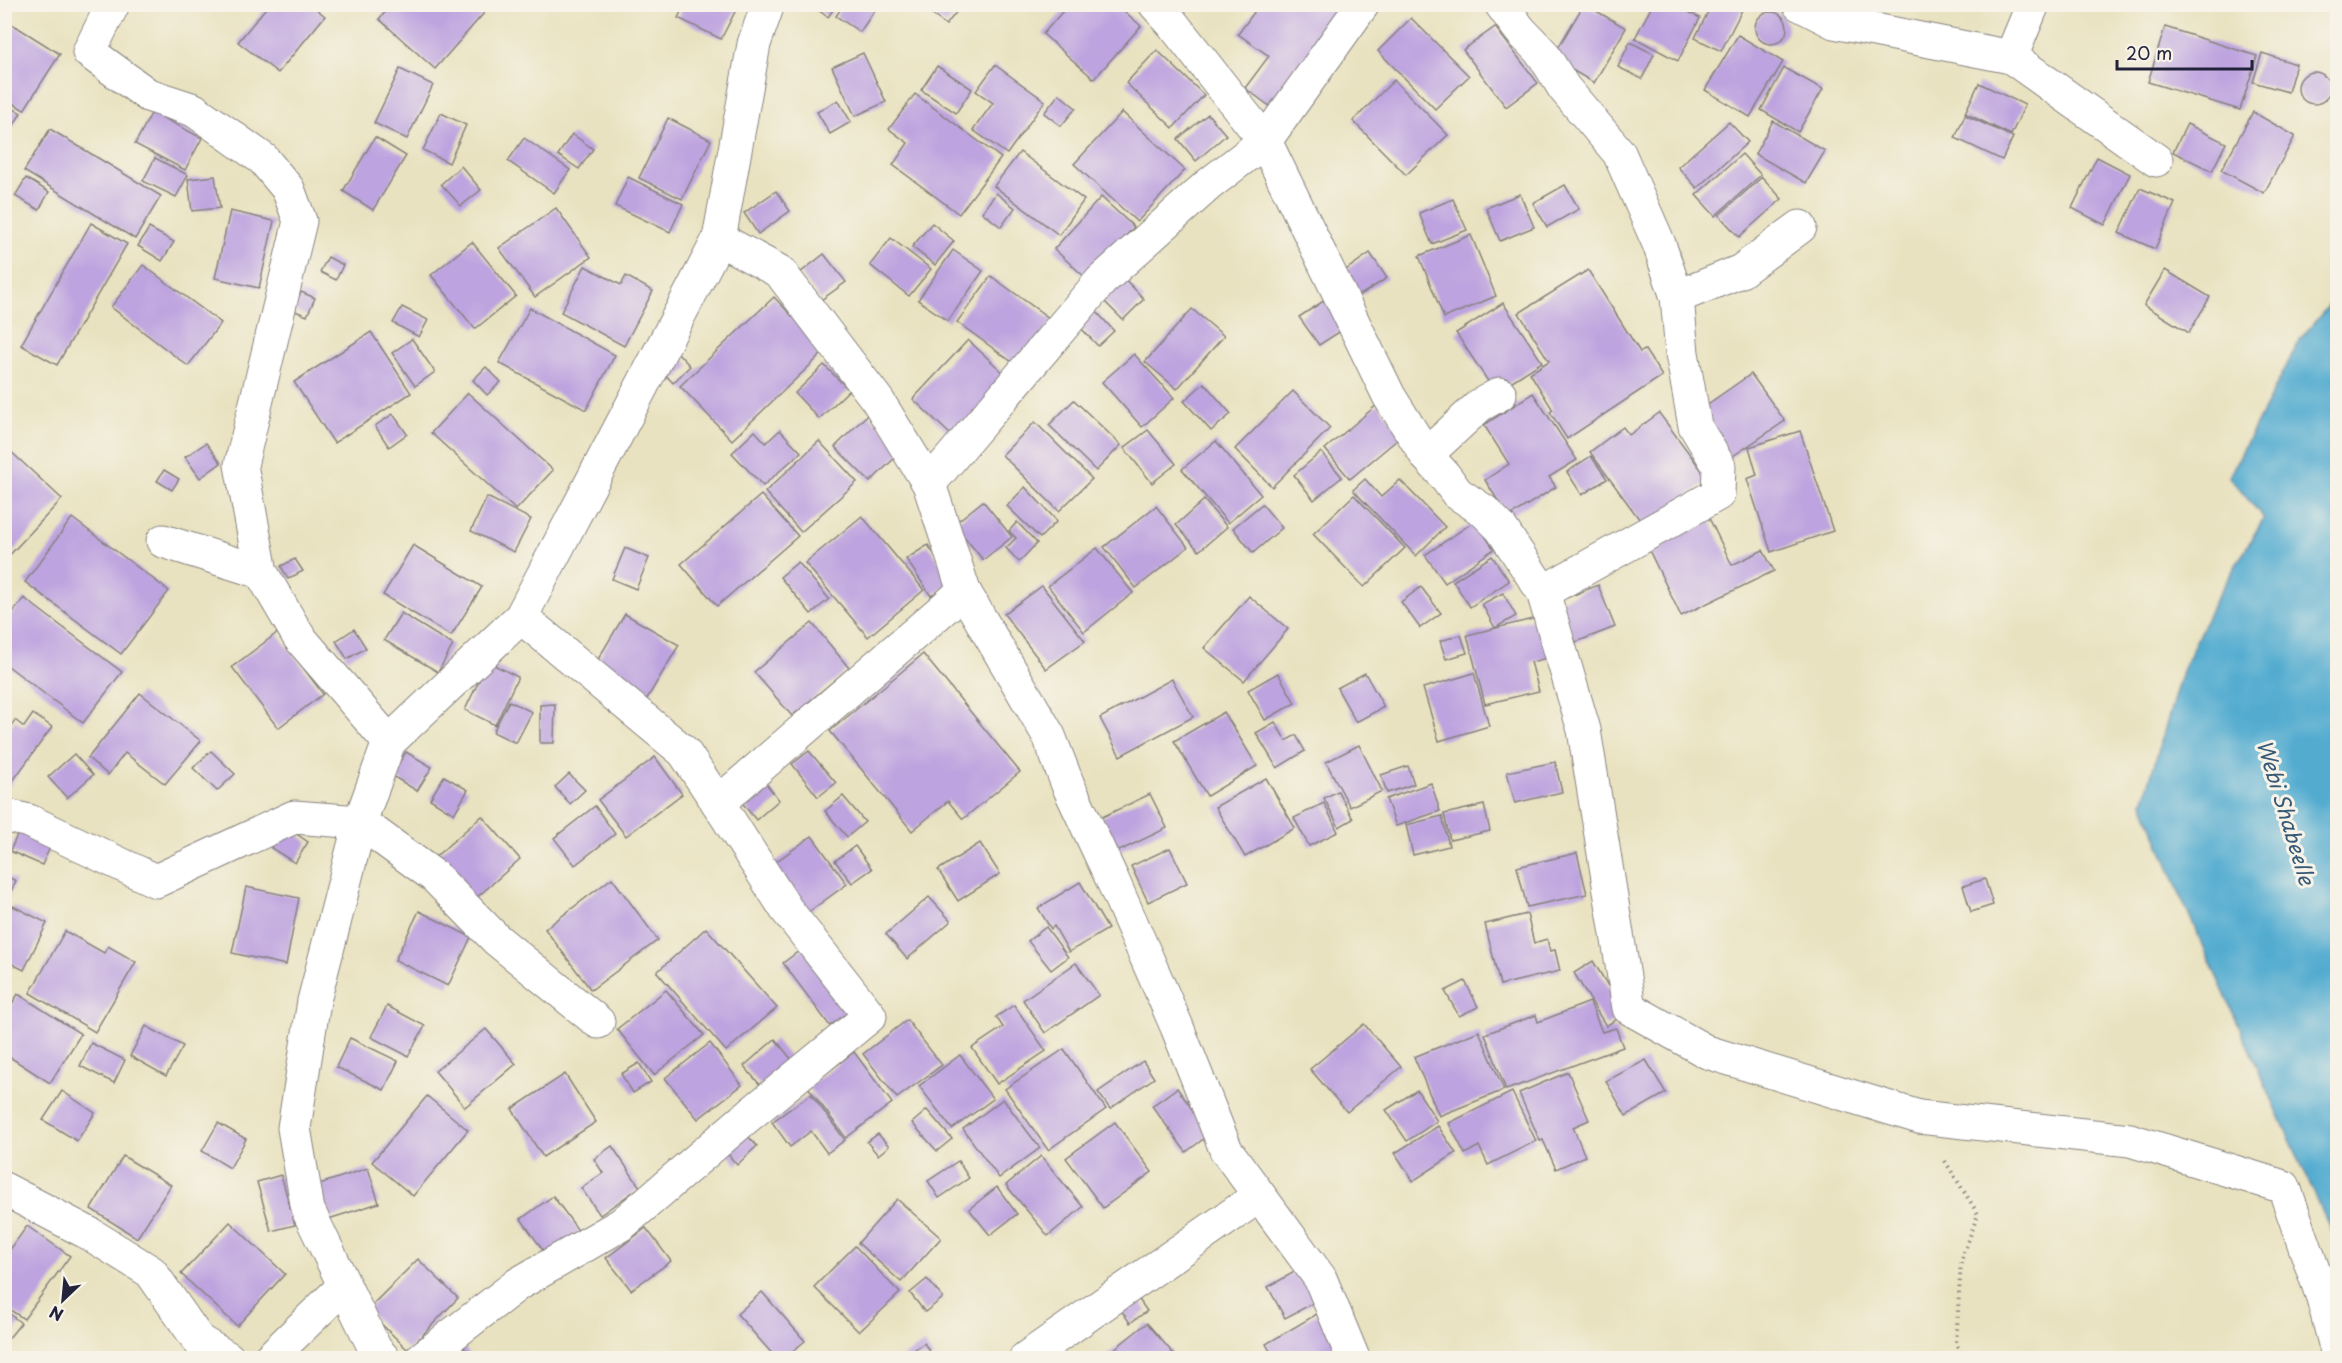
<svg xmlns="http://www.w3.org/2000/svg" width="2342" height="1363" viewBox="0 0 2342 1363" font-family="'Playpen Sans',sans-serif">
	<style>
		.water { fill: #53acd0; stroke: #3a6786; stroke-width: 1.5 }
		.building { fill: #bda3df }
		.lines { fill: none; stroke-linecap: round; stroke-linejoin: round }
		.minor-casing { stroke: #86827e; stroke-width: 35 }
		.path { stroke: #86827e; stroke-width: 4; stroke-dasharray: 1.5 4.5; stroke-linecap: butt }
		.minor { stroke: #fff; stroke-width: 33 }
		.labels { text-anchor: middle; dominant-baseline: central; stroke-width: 6; stroke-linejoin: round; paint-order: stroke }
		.water-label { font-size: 21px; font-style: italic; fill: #365977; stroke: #f7f3e8 }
	</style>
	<rect width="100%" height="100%" fill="#f7f3e8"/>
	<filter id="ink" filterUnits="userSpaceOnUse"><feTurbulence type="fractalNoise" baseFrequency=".0167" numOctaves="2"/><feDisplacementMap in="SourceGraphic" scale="12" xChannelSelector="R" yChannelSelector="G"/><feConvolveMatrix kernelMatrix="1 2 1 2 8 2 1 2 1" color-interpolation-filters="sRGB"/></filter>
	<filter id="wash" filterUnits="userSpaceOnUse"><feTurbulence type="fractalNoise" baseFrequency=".008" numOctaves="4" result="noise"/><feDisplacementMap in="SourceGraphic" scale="24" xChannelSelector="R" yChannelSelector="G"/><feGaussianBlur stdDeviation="1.35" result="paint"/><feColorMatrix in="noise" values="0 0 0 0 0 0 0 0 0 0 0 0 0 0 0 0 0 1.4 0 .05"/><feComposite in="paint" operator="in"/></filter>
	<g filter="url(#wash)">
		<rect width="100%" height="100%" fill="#e9e2c0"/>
		<polygon class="water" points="2337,296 2337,1244 2181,897 2143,803 2182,671 2213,604 2264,518 2229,477 2301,338"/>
		<g id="blocks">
			<g class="building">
				<polygon points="269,4 310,4 325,16 278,73 238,42"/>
				<polygon points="685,4 739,4 721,39 678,18"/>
				<polygon points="809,4 837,4 828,17"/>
				<polygon points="844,4 879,4 860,32 836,16"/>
				<polygon points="1069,4 1116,4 1141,26 1094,79 1043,34"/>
				<polygon points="1260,4 1345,4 1271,107 1245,88 1269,56 1238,34"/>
				<polygon points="1584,4 1626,28 1594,83 1552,58"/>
				<polygon points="1653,4 1674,4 1700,18 1678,61 1635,38"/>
				<polygon points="1712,4 1745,4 1721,51 1695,38"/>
				<polygon points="392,5 474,5 484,13 435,69 379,19"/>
				<polygon points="919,5 962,5 946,25"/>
				<circle cx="1771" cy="28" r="16"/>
				<polygon points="1411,18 1469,76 1435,109 1378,51"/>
				<polygon points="4,19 60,54 24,110 4,98"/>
				<polygon points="1495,27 1538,83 1506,107 1463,50"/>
				<polygon points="2165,27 2257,56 2240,110 2148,82"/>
				<polygon points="1738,35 1783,62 1750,117 1705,90"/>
				<polygon points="1630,42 1654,54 1642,79 1618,67"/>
				<polygon points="1157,50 1204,95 1173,128 1126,83"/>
				<polygon points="863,53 886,102 855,116 832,67"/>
				<polygon points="2262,53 2296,64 2288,92 2253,82"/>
				<polygon points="995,65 1045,101 1007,154 973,130 993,103 976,91"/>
				<polygon points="937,66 972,89 956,113 921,90"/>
				<polygon points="1784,68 1823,89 1798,132 1761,110"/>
				<polygon points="400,69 433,85 407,139 374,123"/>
				<circle cx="2314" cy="88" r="16"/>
				<polygon points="1394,80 1448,135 1406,175 1353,121"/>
				<polygon points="1979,83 2025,105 2011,135 1965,113"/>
				<polygon points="915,94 1001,158 959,214 893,165 908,143 889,129"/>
				<polygon points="1059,94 1076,108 1061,126 1044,113"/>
				<polygon points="838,100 851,122 830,134 817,112"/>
				<polygon points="4,103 21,113 4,142"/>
				<polygon points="152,112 202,138 185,170 135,144"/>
				<polygon points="1122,112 1185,170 1137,222 1074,164"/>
				<polygon points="2253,112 2295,136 2264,193 2221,170"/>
				<polygon points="441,113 466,125 449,163 423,150"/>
				<polygon points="1208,114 1226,135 1196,161 1178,139"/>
				<polygon points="1965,115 2013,137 2002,160 1955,138"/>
				<polygon points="668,118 711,140 682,199 639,178"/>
				<polygon points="1773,121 1825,151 1806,183 1755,154"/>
				<polygon points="1729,122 1748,142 1697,188 1678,167"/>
				<polygon points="2187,124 2226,143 2212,171 2173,152"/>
				<polygon points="50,129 161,196 135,239 24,171"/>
				<polygon points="572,134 593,149 579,169 558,155"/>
				<polygon points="375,137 406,156 373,210 343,191"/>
				<polygon points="524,138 570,170 554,193 508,161"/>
				<polygon points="1020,152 1084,200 1059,235 994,186"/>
				<polygon points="1742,154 1761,175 1715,216 1696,195"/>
				<polygon points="2097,157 2130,174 2105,225 2072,208"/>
				<polygon points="155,158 188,175 176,197 143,181"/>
				<polygon points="461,166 481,190 461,206 441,184"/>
				<polygon points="215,176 220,208 192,211 188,179"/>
				<polygon points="628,177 683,204 670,232 615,206"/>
				<polygon points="1762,177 1782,199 1739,237 1719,215"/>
				<polygon points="26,178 49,192 39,210 15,196"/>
				<polygon points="1565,185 1579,209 1547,227 1533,203"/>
				<polygon points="2140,188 2175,203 2155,249 2119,233"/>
				<polygon points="776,191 790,211 758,234 744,213"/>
				<polygon points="996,193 1015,208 1001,227 982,212"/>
				<polygon points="1520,194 1534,227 1500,241 1486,208"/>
				<polygon points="1101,197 1134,227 1087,279 1054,249"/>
				<polygon points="1453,199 1467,230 1432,244 1419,213"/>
				<polygon points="556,208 591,257 535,297 499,248"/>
				<polygon points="230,211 274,221 259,288 215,278"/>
				<polygon points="91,223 127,244 57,365 21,345"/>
				<polygon points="932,223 954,241 935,265 912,247"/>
				<polygon points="149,228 174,242 162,261 138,246"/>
				<polygon points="1471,235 1496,296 1444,318 1419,256"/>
				<polygon points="891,238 931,269 909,296 870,265"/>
				<polygon points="472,242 516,296 475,329 431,275"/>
				<polygon points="953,250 983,271 948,321 918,300"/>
				<polygon points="1370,253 1387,278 1359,296 1343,272"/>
				<polygon points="824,254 846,282 821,300 800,273"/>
				<polygon points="328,257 343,265 336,280 320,272"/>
				<polygon points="143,265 221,323 188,366 111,307"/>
				<polygon points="585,266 621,285 626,276 653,291 624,346 561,312"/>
				<polygon points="1588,270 1640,352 1645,350 1662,376 1567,439 1550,412 1553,410 1530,373 1549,361 1519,313"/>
				<polygon points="2165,270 2210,297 2189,333 2144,305"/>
				<polygon points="1120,274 1144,299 1123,320 1098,295"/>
				<polygon points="991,276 1053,321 1019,367 957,322"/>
				<polygon points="301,292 315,298 307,316 293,310"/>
				<polygon points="774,297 825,351 732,440 680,386"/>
				<polygon points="1325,300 1344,329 1319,345 1299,317"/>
				<polygon points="1503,303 1542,362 1495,392 1456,333"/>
				<polygon points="402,307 428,320 419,337 393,323"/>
				<polygon points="530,308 615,355 586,410 499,363"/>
				<polygon points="1192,309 1224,336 1177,389 1145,362"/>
				<polygon points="1096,311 1114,331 1098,346 1079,326"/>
				<polygon points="371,332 411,393 334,443 294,382"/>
				<polygon points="412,339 435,372 415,386 392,353"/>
				<polygon points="968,340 1009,378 953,437 913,399"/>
				<polygon points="676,351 690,366 673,383 659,368"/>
				<polygon points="1134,354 1174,398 1142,427 1102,382"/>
				<polygon points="824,365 849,390 819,419 795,393"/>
				<polygon points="486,367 501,382 487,395 473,380"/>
				<polygon points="1751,374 1785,421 1727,460 1695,413"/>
				<polygon points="1204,383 1231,414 1211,431 1184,401"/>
				<polygon points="1293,391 1330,428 1272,487 1235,449"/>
				<polygon points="468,393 553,470 516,510 431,433"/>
				<polygon points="1533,393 1577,460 1549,477 1556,487 1508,517 1485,480 1509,464 1484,425"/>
				<polygon points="1074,400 1121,445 1096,471 1049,425"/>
				<polygon points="1378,404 1403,435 1350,479 1325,449"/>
				<polygon points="1659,413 1709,480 1645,527 1590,452 1623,427 1629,435"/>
				<polygon points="393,414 407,434 389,447 375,426"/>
				<polygon points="868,414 903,450 870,482 835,447"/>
				<polygon points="1035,422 1092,479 1059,511 1002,455"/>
				<polygon points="780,430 801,452 763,486 732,453 755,431 766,443"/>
				<polygon points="1148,430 1176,464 1152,483 1124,448"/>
				<polygon points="1800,431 1833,531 1771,552 1747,479 1757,475 1749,447"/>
				<polygon points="819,441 857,482 801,532 765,492"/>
				<polygon points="1216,441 1261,495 1228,523 1182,469"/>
				<polygon points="206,443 221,463 200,478 185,457"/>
				<polygon points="6,447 62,499 4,561 4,449"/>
				<polygon points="1321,452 1342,477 1314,500 1294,475"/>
				<polygon points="1591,456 1607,479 1582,495 1567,472"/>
				<polygon points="164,470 179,479 172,490 157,481"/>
				<polygon points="1365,479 1381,497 1400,480 1445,527 1416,556 1353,490"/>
				<polygon points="1025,487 1057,521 1040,538 1007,506"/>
				<polygon points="761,495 798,536 717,606 681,564"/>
				<polygon points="1354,495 1405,548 1364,587 1313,534"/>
				<polygon points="487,497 531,519 514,552 471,531"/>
				<polygon points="1204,500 1227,527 1199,551 1176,525"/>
				<polygon points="983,501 1012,537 983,560 954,524"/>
				<polygon points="1262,504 1282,528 1253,553 1233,528"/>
				<polygon points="1156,506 1188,547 1136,588 1104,547"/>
				<polygon points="862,516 924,590 868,637 805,563"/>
				<polygon points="72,518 169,591 121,654 25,582"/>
				<polygon points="1709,518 1732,565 1763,550 1774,571 1681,616 1648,548"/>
				<polygon points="1475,521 1494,549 1445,583 1425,555"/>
				<polygon points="1017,522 1037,543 1019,562 1006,548 1016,538 1009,531"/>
				<polygon points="413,545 482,587 451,636 383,595"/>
				<polygon points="928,545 953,582 931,596 906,559"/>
				<polygon points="625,548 649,558 636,589 612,579"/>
				<polygon points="1097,548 1133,593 1084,632 1048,586"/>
				<polygon points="1492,556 1509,581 1470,607 1453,581"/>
				<polygon points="295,559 303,571 288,579 281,566"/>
				<polygon points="798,562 829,599 811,614 780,577"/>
				<polygon points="1598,585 1615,627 1576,642 1559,601"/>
				<polygon points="1042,586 1085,641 1046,669 1004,614"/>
				<polygon points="1421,587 1441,613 1420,628 1401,602"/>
				<polygon points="1503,593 1516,616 1495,628 1482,604"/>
				<polygon points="1249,596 1288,629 1244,681 1204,648"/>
				<polygon points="24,598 122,672 83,723 4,663 4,623"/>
				<polygon points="401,613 453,645 438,672 384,640"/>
				<polygon points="625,614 679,645 645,702 591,671"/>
				<polygon points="1541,617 1551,657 1531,662 1539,691 1485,704 1467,635"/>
				<polygon points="812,623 849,668 792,716 754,672"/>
				<polygon points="354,629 366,648 347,659 336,641"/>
				<polygon points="277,633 323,694 278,728 232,667"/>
				<polygon points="1461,635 1467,653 1446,659 1440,641"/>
				<polygon points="923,654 1020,772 963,819 948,801 912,831 830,731"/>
				<polygon points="488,662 518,677 495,725 465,710"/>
				<polygon points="1278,673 1295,703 1265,720 1248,690"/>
				<polygon points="1365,673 1384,707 1356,722 1337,688"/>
				<polygon points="1474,673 1489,726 1439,741 1423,688"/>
				<polygon points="1172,679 1193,717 1120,756 1100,718"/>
				<polygon points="140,693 201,741 165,784 125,753 108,775 88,758"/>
				<polygon points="509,701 532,712 516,743 493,732"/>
				<polygon points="555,704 554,743 540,743 540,705"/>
				<polygon points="1224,712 1257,766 1207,796 1174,741"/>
				<polygon points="33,714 52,727 7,789 4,787 4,736 15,720 24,727"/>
				<polygon points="1275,722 1286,741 1296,735 1305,751 1277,768 1256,733"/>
				<polygon points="1359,745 1382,791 1350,807 1326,762"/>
				<polygon points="211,751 235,774 217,791 193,768"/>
				<polygon points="809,751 836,783 818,797 792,764"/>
				<polygon points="406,752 432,767 417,791 391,775"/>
				<polygon points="74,754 93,775 67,798 48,777"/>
				<polygon points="655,757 682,794 626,836 598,800"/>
				<polygon points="1555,762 1562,792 1515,803 1507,772"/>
				<polygon points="1408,766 1414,784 1387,793 1381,775"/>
				<polygon points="569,774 585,790 570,804 555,787"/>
				<polygon points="444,776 468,790 454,814 430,799"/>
				<polygon points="1266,778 1295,828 1245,857 1215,807"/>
				<polygon points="764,781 779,800 756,820 740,800"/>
				<polygon points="1431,783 1440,811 1396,826 1386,799"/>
				<polygon points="1338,791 1353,819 1339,827 1324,798"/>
				<polygon points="1150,794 1167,828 1117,852 1100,818"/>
				<polygon points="843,796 865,822 847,837 825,811"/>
				<polygon points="1324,803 1338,832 1309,846 1294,818"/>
				<polygon points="1484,805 1490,831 1450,840 1444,814"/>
				<polygon points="595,806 615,834 575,865 554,838"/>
				<polygon points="482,816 520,859 474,900 435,857"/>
				<polygon points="1442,816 1449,846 1413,855 1406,825"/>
				<polygon points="285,826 308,842 295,863 271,848"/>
				<polygon points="19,831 51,845 42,865 10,851"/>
				<polygon points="812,836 847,884 803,916 767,868"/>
				<polygon points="980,843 1000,874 958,901 938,870"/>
				<polygon points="855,846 872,869 852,883 835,861"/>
				<polygon points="1170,848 1187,883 1148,902 1131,866"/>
				<polygon points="1577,853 1587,894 1527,907 1517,867"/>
				<polygon points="4,875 16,881 4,905"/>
				<polygon points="612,878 658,940 591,990 545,929"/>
				<polygon points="1985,879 1993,905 1971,912 1963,886"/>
				<polygon points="1080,882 1108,929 1069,952 1054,926 1051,929 1038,908"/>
				<polygon points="246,887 299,898 286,965 232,953"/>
				<polygon points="929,897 951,921 907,959 886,934"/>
				<polygon points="13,906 47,923 24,970 4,960 4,922"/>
				<polygon points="419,911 471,937 448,986 395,960"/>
				<polygon points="1527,914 1534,943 1547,939 1550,951 1555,950 1560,971 1500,985 1485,924"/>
				<polygon points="1046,927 1068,957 1051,970 1028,941"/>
				<polygon points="706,928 777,1008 726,1051 657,972"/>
				<polygon points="65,931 104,953 108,946 136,962 95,1032 30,993"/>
				<polygon points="807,945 855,1007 830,1026 783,963"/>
				<polygon points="1593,961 1625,1014 1606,1026 1574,973"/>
				<polygon points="1076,963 1099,995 1045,1033 1023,1000"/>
				<polygon points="1465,981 1478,1007 1459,1016 1445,991"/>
				<polygon points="666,990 704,1035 654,1075 617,1029"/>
				<polygon points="18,994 81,1034 50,1083 5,1054 5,1015"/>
				<polygon points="1590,1002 1602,1032 1616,1028 1623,1047 1506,1090 1485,1034 1536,1015 1538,1022"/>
				<polygon points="1014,1005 1046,1051 997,1084 972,1048 1003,1027 996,1017"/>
				<polygon points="387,1006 425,1026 408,1056 371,1037"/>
				<polygon points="907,1020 942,1065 897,1098 863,1054"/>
				<polygon points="1364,1024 1401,1067 1347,1112 1310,1069"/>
				<polygon points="146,1026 183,1046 166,1076 130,1056"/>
				<polygon points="486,1029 516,1064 465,1107 435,1071"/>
				<polygon points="1479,1031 1504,1090 1439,1116 1414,1057"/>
				<polygon points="350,1038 398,1061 384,1090 336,1067"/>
				<polygon points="775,1039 792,1060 761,1086 744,1066"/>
				<polygon points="91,1043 125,1060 114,1083 80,1066"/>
				<polygon points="710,1043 742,1085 698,1119 665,1078"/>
				<polygon points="1064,1049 1106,1109 1048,1150 1005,1089"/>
				<polygon points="854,1052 892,1103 846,1138 808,1087"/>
				<polygon points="960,1055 993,1099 952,1129 919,1086"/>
				<polygon points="1646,1060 1666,1093 1626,1116 1606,1081"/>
				<polygon points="1143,1061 1154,1078 1110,1109 1098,1092"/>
				<polygon points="639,1063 651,1082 633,1093 621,1074"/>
				<polygon points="1568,1072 1589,1120 1573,1127 1585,1156 1556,1169 1543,1140 1540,1141 1519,1093"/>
				<polygon points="565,1074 596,1122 543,1157 512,1109"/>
				<polygon points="1177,1088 1210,1134 1186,1152 1152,1106"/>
				<polygon points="1417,1090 1437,1121 1407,1141 1386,1110"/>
				<polygon points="62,1091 95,1113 77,1141 43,1120"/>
				<polygon points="1512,1092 1536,1141 1488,1165 1479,1146 1465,1154 1449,1123"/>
				<polygon points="811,1094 845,1140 827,1153 811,1131 790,1147 772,1122"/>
				<polygon points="427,1096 468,1130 413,1196 372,1162"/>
				<polygon points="1003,1099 1040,1148 999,1178 963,1129"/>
				<polygon points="927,1110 952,1139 937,1151 912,1123"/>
				<polygon points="1115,1122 1152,1172 1103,1208 1066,1158"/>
				<polygon points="218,1123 246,1139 230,1168 202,1151"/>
				<polygon points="1438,1126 1456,1153 1413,1181 1395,1153"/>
				<polygon points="745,1133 757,1146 737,1165 725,1151"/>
				<polygon points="878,1134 889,1146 878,1155 867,1142"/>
				<polygon points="612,1146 640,1187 600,1215 581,1188 603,1173 594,1159"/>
				<polygon points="123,1156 171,1185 137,1238 91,1209"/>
				<polygon points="1041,1156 1083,1207 1048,1236 1006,1185"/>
				<polygon points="958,1161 969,1178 939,1198 928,1181"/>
				<polygon points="368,1168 379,1203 322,1221 311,1187"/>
				<polygon points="281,1175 295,1225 271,1231 257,1182"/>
				<polygon points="997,1187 1017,1214 990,1235 969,1209"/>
				<polygon points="553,1196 580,1233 547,1256 521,1219"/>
				<polygon points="897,1199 941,1238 901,1282 858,1243"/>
				<polygon points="230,1222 285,1274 237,1326 181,1274"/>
				<polygon points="27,1226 70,1256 24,1319 4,1306 4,1258"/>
				<polygon points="646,1228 671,1261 631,1290 606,1258"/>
				<polygon points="855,1246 900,1293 859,1332 814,1287"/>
				<polygon points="418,1259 458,1298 408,1350 367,1310"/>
				<polygon points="1303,1267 1321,1299 1285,1318 1268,1287"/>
				<polygon points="927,1279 943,1298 925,1312 910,1293"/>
				<polygon points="1133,1291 1147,1311 1130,1323 1116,1303"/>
				<polygon points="762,1292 805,1341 784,1358 776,1358 737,1314"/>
				<polygon points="4,1309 21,1323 4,1344"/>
				<polygon points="1322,1311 1345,1358 1274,1358 1266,1344"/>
				<polygon points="1147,1323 1177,1358 1103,1358"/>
				<polygon points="460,1342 470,1355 466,1358 438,1358"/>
				<polygon points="924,1343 934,1358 902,1358"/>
			</g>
		</g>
	</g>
	<g filter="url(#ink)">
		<use href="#blocks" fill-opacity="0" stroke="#86827e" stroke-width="1.5"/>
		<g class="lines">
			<g class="minor-casing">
				<g id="minor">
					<polyline points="113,4 89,52 148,95 194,110 263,159 288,189 300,221 241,465 261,572 299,637 389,742"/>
					<polyline points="1155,4 1172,23 1265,141 1389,396 1426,455 1444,475 1457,493 1484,511 1501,528 1543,592 1584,730 1629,1008 1707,1052 1919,1117 2130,1140 2284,1187 2323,1298 2338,1355"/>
					<polyline points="1501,4 1520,30 1543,54 1564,88 1619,153 1659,244 1677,297 1682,353 1695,426 1719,466 1718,494 1543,592"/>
					<polyline points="1799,4 1834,22 2011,57 2156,160"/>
					<polyline points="2011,57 2033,4"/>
					<polyline points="719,239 780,272 878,401 929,484 964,591 1049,736 1068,785 1112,879 1177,1027 1226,1150 1320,1278 1353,1358"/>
					<polyline points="1677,297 1741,271 1800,227"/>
					<polyline points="1426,455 1480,405 1500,394"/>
					<polyline points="929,484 1101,281 1208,185 1265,141 1363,4"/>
					<polyline points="163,541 261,572"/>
					<polyline points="521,617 684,752 718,803 964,591"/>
					<polyline points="4,815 29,821 156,881 294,817 360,822 434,876 497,940 598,1022"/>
					<polyline points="4,1189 90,1234 151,1272 199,1341 228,1358"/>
					<polyline points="270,1358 344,1286"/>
					<polyline points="383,1358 375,1349 308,1210 294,1128 314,1001 360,822 389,742 521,617 719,239 754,44 768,4"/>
					<polyline points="422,1358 518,1284 622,1224 742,1121 870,1016 786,909 718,803"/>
					<polyline points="1026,1358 1259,1196"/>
				</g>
			</g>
			<polyline class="path" points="1945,1161 1978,1214 1961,1261 1956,1344 1965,1358"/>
			<use href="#minor" class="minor"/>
		</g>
	</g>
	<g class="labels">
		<g class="water-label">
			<text transform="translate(2287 812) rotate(73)">Webi Shabeelle</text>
		</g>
	</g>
	<rect width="2342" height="1363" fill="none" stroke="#f7f3e8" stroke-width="24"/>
	<g transform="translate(63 1300) rotate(206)" stroke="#f7f3e8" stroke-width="4.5" paint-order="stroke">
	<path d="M0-4.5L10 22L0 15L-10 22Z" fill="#22223b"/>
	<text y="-9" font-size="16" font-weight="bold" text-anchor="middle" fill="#22223b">N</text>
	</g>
	<path d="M2117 60v9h135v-9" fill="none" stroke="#22223b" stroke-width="3"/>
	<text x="2126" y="60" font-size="18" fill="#22223b" stroke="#f7f3e8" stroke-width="4.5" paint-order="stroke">20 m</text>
</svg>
